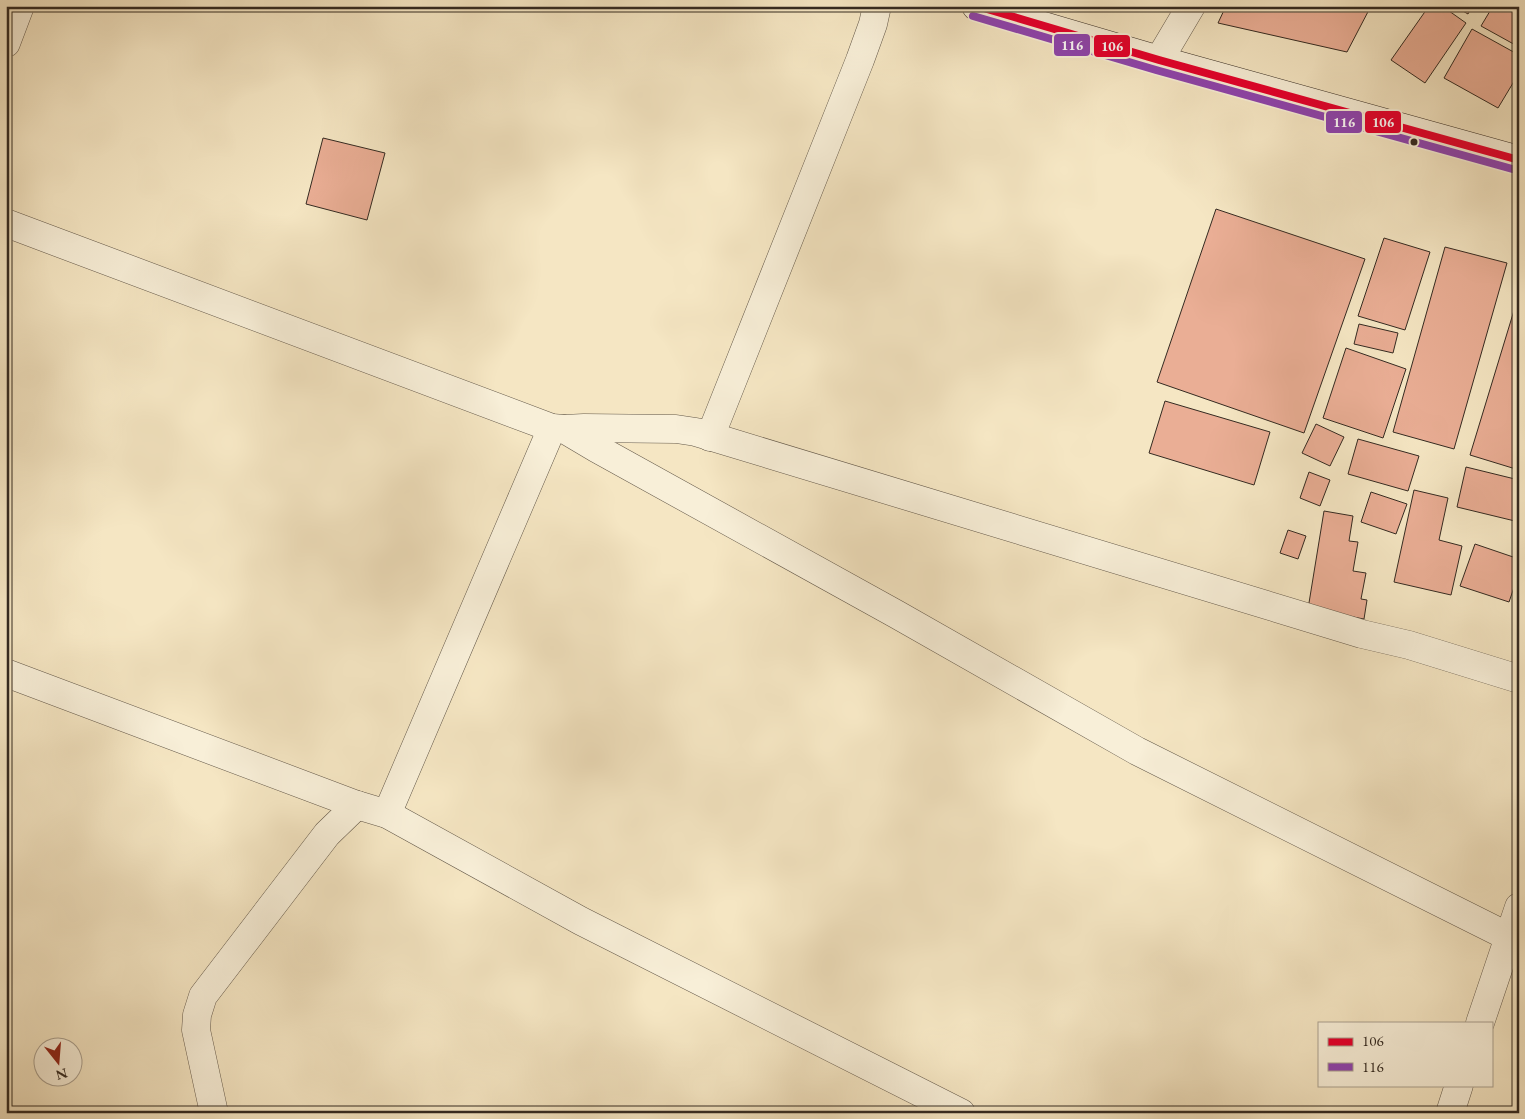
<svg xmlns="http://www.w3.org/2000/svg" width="1525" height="1119" viewBox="0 0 1525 1119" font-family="'EB Garamond',serif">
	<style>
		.building { fill: #eaae95; stroke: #342a21 }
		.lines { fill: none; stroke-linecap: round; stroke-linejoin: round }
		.street-casing { stroke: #64594a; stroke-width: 29 }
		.secondary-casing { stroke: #342a21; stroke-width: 29 }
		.street { stroke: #f8efd8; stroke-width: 28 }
		.secondary { stroke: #f8efd8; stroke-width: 28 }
		.bus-1-casing { stroke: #f8efd8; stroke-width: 11 }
		.bus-2-casing { stroke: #f8efd8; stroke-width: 11 }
		.bus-1 { stroke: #e4002b; stroke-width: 8 }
		.bus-2 { stroke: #8e44ad; stroke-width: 8 }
		.bus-dot { fill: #342a21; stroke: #f8efd8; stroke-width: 2 }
		.line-badge { stroke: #f8efd8; stroke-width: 2 }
		.badge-label { font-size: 14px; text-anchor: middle; font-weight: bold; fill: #fff }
	</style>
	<rect width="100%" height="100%" fill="#f5e6c3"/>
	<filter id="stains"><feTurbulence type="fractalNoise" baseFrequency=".004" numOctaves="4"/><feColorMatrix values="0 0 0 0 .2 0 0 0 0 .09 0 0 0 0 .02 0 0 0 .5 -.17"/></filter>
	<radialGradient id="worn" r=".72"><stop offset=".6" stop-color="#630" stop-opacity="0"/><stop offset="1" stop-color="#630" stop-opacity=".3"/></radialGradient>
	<g class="building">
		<polygon points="1226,6 1371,6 1347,52 1218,23"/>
		<polygon points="1429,6 1442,6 1466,23 1425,83 1391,60"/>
		<polygon points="1454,6 1472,6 1468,14"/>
		<polygon points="1493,6 1519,6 1519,47 1481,26"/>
		<polygon points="1472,29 1519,55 1519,73 1498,108 1444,78"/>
		<polygon points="323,138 385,153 367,220 306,204"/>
		<polygon points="1216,209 1365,259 1304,433 1157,382"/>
		<polygon points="1384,238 1430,252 1405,330 1358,316"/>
		<polygon points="1445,247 1507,263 1454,449 1393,432"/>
		<polygon points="1519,294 1519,470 1470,455"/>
		<polygon points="1359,324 1398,333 1393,353 1354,344"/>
		<polygon points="1346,348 1406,369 1383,438 1323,418"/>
		<polygon points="1165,401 1270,432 1254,485 1149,453"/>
		<polygon points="1316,424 1344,437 1330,466 1302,453"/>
		<polygon points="1358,439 1419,456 1408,491 1348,474"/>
		<polygon points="1466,467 1519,480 1519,522 1457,507"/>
		<polygon points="1309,472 1330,480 1320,506 1300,498"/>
		<polygon points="1414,490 1448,498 1439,540 1462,546 1451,595 1394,582"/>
		<polygon points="1371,492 1407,504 1396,534 1361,522"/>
		<polygon points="1324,511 1353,516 1349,541 1358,542 1353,571 1366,573 1361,599 1367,600 1364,619 1308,609"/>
		<polygon points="1288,530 1306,536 1298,559 1280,553"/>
		<polygon points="1475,544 1519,559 1519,573 1509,602 1460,586"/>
	</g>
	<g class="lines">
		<g class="street-casing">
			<g id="street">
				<polyline points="6,43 20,6"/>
				<polyline points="1159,60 1191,6"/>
				<polyline points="6,223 552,428 564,429 596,448 896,614 1137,751 1509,937"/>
				<polyline points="564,429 584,428 676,429 696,432 1362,634 1409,645 1519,679"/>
				<polyline points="710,437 860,60 873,24 877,6"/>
				<polyline points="6,673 357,805 387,814 581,921 961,1113"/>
				<polyline points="387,814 552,428"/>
				<polyline points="1480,1023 1519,907"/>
				<polyline points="214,1113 196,1030 197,1015 203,996 327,834 357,805"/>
				<polyline points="1450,1113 1459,1085"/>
			</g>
		</g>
		<g class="secondary-casing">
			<polyline id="secondary" points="976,6 1159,60 1519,160"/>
		</g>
		<use href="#street" class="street"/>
		<use href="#secondary" class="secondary"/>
		<g class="bus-1-casing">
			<polyline id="bus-1" points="977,6 1159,60 1519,160"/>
		</g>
		<g class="bus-2-casing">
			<polyline id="bus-2" points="973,16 1156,70 1516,170"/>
		</g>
		<use href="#bus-1" class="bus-1"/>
		<use href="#bus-2" class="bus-2"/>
	</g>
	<circle class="bus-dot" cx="1414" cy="142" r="4.5"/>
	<g class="line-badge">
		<rect x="1053" y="33" width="38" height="24" rx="5" fill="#8e44ad"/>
		<rect x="1093" y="34" width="38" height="24" rx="5" fill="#e4002b"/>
		<rect x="1325" y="110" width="38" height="24" rx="5" fill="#8e44ad"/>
		<rect x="1364" y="110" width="38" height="24" rx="5" fill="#e4002b"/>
	</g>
	<g class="badge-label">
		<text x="1072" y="50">116</text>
		<text x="1112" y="51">106</text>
		<text x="1344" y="127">116</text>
		<text x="1383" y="127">106</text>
	</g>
	<rect width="1525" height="1119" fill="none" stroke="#f5e6c3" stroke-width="25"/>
	<rect x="8" y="8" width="1510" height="1104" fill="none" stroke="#342a21" stroke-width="2.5"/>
	<rect x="12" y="12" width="1500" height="1094" fill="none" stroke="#342a21"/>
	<rect x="1318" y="1022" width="175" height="65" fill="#f8efd8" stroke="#aaa08f"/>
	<rect x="1328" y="1038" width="25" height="8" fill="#e4002b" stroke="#aaa08f"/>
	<text x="1362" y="1046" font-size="15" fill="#342a21">106</text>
	<rect x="1328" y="1063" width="25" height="8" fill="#8e44ad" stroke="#aaa08f"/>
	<text x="1362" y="1072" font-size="15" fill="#342a21">116</text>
	<g transform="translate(58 1062) rotate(163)"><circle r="24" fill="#f8efd8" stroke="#aaa08f"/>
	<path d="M0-4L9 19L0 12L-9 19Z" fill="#8f2418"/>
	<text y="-8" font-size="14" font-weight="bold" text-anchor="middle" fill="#342a21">N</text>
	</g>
	<rect width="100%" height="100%" filter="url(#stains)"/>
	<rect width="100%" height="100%" fill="url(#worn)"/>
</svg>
